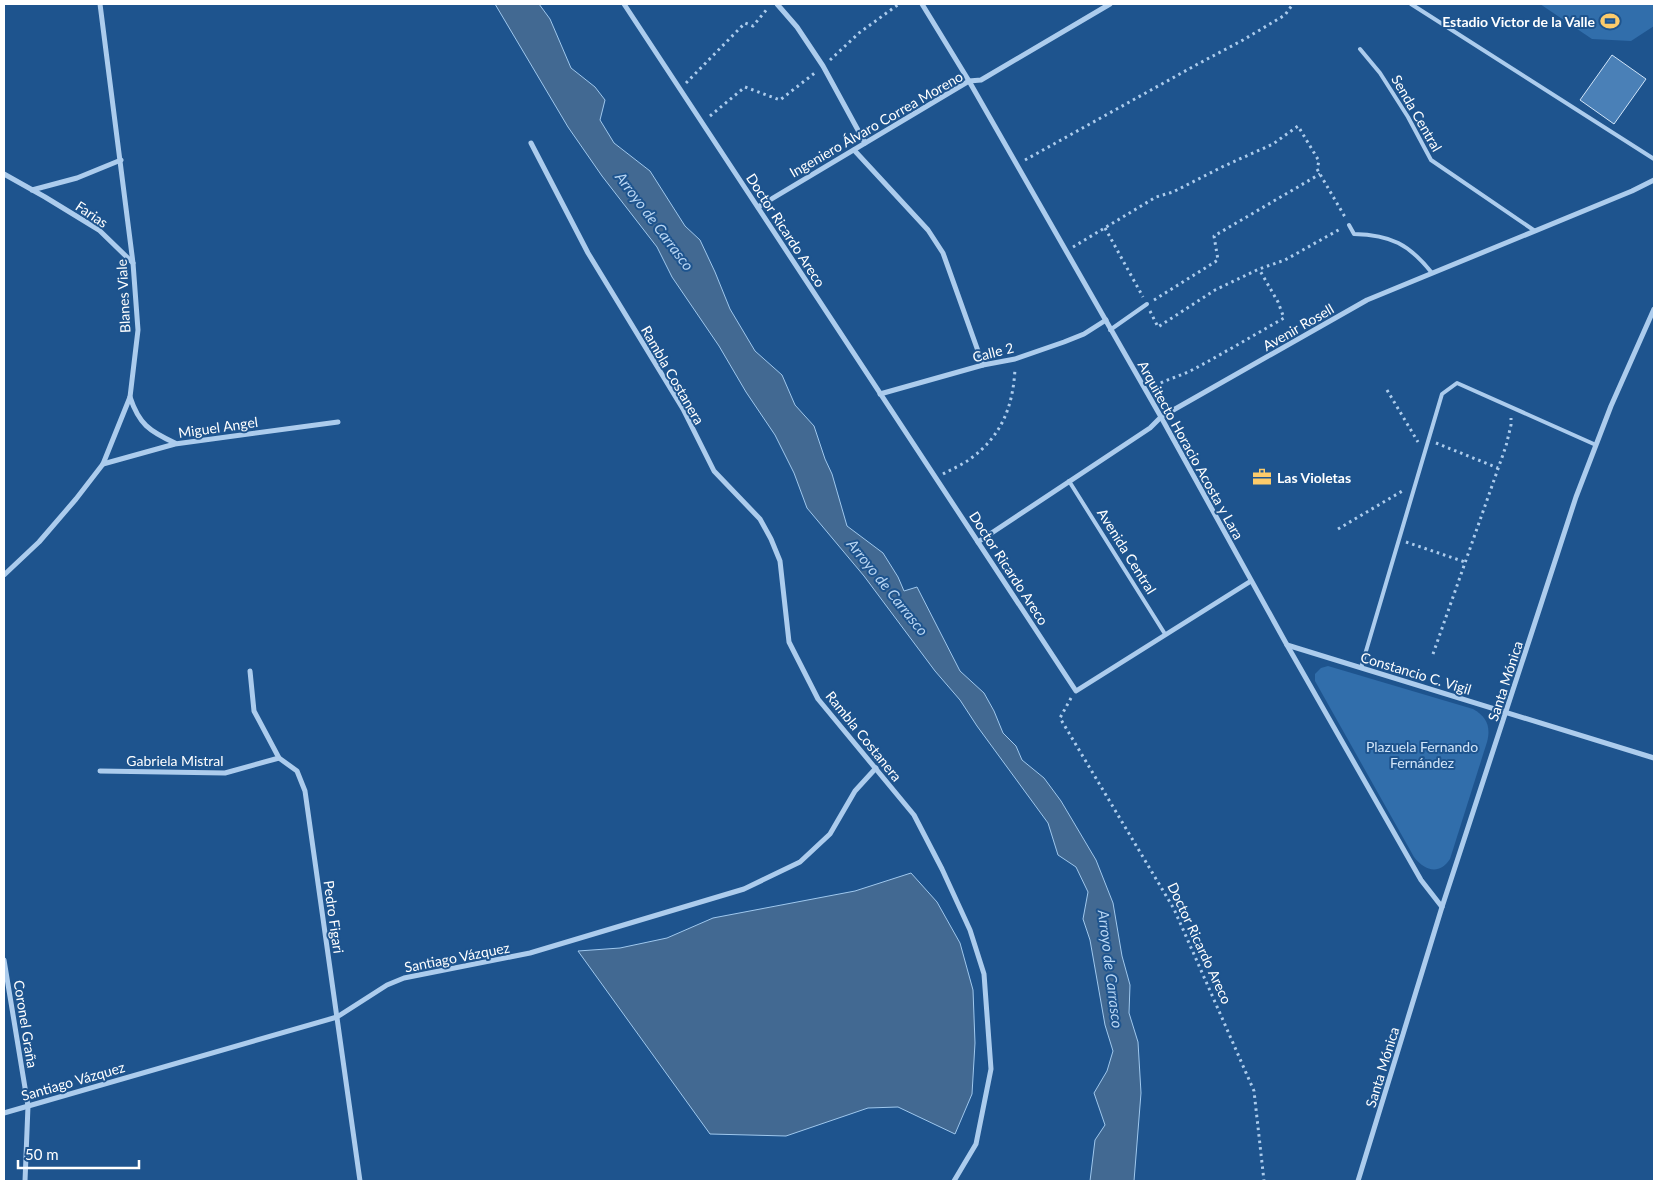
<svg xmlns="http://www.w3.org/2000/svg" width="1658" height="1185" viewBox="0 0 1658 1185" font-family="Lato,sans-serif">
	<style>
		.green { fill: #316eab }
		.water { fill: #426992; stroke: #9fc8ee }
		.building { fill: #4a80b7; stroke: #d1e5f9 }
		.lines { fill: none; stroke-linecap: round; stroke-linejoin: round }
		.path { stroke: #accced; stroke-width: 3; stroke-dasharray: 2.5 4; stroke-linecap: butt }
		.service { stroke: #accced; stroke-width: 4 }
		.minor { stroke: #accced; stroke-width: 5 }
		.labels { text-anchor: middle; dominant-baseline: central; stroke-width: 4; stroke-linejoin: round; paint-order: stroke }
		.poi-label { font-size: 14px; font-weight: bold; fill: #fff; stroke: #1e548e; text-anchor: end }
		.street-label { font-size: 14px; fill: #fff; stroke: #1e548e }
		.park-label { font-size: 14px; fill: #d1e5f9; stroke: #1e548e }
		.water-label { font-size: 15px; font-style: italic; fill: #b8d6f4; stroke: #1e548e }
	</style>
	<rect width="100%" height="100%" fill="#1e548e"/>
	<g class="green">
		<polygon points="1540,4 1654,4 1654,26 1631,41 1592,39"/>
		<path d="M1328,666L1473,709C1487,717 1491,727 1487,742L1450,859C1439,876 1424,870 1414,857L1315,681V674L1321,668Z"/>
	</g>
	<g class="water">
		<polygon points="495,4 539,4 550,19 571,68 595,87 605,100 600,120 614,143 650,171 685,226 700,240 715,272 730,309 755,351 782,375 795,405 814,426 825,459 832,474 847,526 883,553 898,577 904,591 917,587 960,671 984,693 994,711 1003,733 1016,746 1022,760 1044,778 1061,801 1096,860 1113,903 1122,956 1130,985 1129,1013 1138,1042 1141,1093 1134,1181 1090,1181 1095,1140 1105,1125 1094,1093 1107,1071 1113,1051 1105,1025 1090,940 1083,919 1088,892 1076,867 1058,855 1048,823 977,726 960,700 935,671 864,576 807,508 794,473 775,435 746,392 719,346 672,277 657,247 602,176 568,127"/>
		<polygon points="911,873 937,902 960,943 973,990 975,1043 972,1094 955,1134 898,1107 868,1108 786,1136 710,1134 578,951 620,948 667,938 713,918 855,891"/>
	</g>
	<polygon class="building" points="1612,55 1646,79 1614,124 1580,100"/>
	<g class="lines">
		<g class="path">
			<polyline points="830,60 859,33 899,4"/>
			<polyline points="686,83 745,23 753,26 768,8"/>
			<polyline points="710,116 745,87 780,100 816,72"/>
			<polyline points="1025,160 1196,65 1243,40 1285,15 1293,4"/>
			<polyline points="1105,228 1143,297"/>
			<polyline points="1073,247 1156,197 1173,192 1222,167 1273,144 1298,126 1319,161 1317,169 1345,217"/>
			<polyline points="1154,300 1218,260 1214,236 1320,174"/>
			<polyline points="1150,311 1158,327 1215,290 1259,269 1285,260 1342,228"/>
			<path d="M1155,386C1167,379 1181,376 1194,369C1224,353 1254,335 1284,318L1278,302L1259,269"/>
			<polyline points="1387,390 1418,442"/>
			<polyline points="1436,443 1498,468"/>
			<path d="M943,474C952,469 962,465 970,459C1002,436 1013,406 1015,369"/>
			<polyline points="1338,529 1404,490"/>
			<polyline points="1406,542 1465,562"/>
			<polyline points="1433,654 1506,446 1511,425 1511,418"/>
			<polyline points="1071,698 1060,718 1174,909 1226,1027 1254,1091 1264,1181"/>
		</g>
		<g class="service">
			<polyline points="1411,4 1654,159"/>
			<polyline points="1360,49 1380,73 1408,117 1431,160 1535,231"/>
			<path d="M1349,225L1354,234C1391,235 1409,244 1432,273"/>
			<polyline points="1110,330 1147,304"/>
			<polyline points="1069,481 1165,634"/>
			<polyline points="1361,668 1442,394 1457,383 1596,445"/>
		</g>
		<g class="minor">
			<polyline points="624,4 1076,691 1251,581"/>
			<polyline points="777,4 797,27 823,66 865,143"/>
			<polyline points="922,4 969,81 1161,417 1287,645 1421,880 1442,907"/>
			<polyline points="531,143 588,253 683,409 714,471 760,519 771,539 780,561 789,642 818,699 914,815 942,869 970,930 984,974 991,1069 976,1144 954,1181"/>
			<polyline points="854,150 928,230 943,253 983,365"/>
			<polyline points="4,174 45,197 99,230 133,263"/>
			<polyline points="32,190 77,178 121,160"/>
			<polyline points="758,207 969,81 981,80 1110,4"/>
			<polyline points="880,394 983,365 1015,359 1064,342 1084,334 1106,320"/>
			<path d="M130,397C139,424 149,431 175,443"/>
			<polyline points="103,464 175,444 338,422"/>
			<polyline points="978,542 1150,428 1161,417 1367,300 1632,191 1654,180"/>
			<polyline points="4,575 39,542 76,499 103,464 130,397 138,330 133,263 100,4"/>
			<polyline points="1287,645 1654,758"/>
			<polyline points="250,671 254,711 279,758 297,771 305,791 360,1181"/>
			<polyline points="100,771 225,773 279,758"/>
			<polyline points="4,960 28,1106 25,1181"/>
			<polyline points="4,1113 337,1017 387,985 404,978 530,953 744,889 800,862 830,834 855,791 876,768"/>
			<polyline points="1358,1181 1442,907 1576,497 1611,406 1654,309"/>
		</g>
	</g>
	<defs>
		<g id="stadium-bare" transform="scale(1.5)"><path d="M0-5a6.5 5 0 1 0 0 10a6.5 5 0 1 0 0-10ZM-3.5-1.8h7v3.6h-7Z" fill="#fccb6b" stroke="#1e548e" stroke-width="2.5" paint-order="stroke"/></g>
		<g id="office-bare" transform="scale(1.5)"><path d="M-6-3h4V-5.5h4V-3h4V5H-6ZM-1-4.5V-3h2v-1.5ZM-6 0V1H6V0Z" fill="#fccb6b" stroke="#1e548e" stroke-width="2.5" paint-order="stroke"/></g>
	</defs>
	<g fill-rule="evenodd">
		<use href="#stadium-bare" x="1610" y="21"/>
		<use href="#office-bare" x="1262" y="477"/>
	</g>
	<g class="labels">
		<g class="poi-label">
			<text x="1595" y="21">Estadio Victor de la Valle</text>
			<text x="1277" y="477" text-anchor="start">Las Violetas</text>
		</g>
		<g class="street-label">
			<text transform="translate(1417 113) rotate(60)">Senda Central</text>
			<text transform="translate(876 124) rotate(-30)">Ingeniero Álvaro Correa Moreno</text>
			<text transform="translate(92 214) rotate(34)">Farias</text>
			<text transform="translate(786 230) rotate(57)">Doctor Ricardo Areco</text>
			<text transform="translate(123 296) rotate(-93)">Blanes Viale</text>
			<text transform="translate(1298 327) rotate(-30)">Avenir Rosell</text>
			<text transform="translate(993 352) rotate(-14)">Calle 2</text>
			<text transform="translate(673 375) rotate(60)">Rambla Costanera</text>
			<text transform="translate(218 427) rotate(-8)">Miguel Angel</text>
			<text transform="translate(1191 450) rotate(61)">Arquitecto Horacio Acosta y Lara</text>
			<text transform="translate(1127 551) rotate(58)">Avenida Central</text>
			<text transform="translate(1009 568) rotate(57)">Doctor Ricardo Areco</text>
			<text transform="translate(1416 673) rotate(17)">Constancio C. Vigil</text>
			<text transform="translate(1505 681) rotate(-72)">Santa Mónica</text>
			<text transform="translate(864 736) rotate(51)">Rambla Costanera</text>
			<text x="175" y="760">Gabriela Mistral</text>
			<text transform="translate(334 917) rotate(82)">Pedro Figari</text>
			<text transform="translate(1200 943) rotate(65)">Doctor Ricardo Areco</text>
			<text transform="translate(457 957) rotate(-11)">Santiago Vázquez</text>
			<text transform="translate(26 1024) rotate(81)">Coronel Graña</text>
			<text transform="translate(1382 1067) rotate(-73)">Santa Mónica</text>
			<text transform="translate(73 1081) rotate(-16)">Santiago Vázquez</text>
		</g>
		<g class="park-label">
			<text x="1422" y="746">Plazuela Fernando<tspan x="1422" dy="16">Fernández</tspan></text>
		</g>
		<g class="water-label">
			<text transform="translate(655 221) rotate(53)">Arroyo de Carrasco</text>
			<text transform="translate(888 587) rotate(51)">Arroyo de Carrasco</text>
			<text transform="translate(1111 969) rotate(83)">Arroyo de Carrasco</text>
		</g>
	</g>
	<rect width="1658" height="1185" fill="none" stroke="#ffffff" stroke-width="10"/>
	<path d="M18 1160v8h121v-8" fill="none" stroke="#ffffff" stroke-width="2.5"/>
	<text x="25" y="1160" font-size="15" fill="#ffffff" stroke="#1e548e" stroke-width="4" paint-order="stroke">50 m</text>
</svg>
